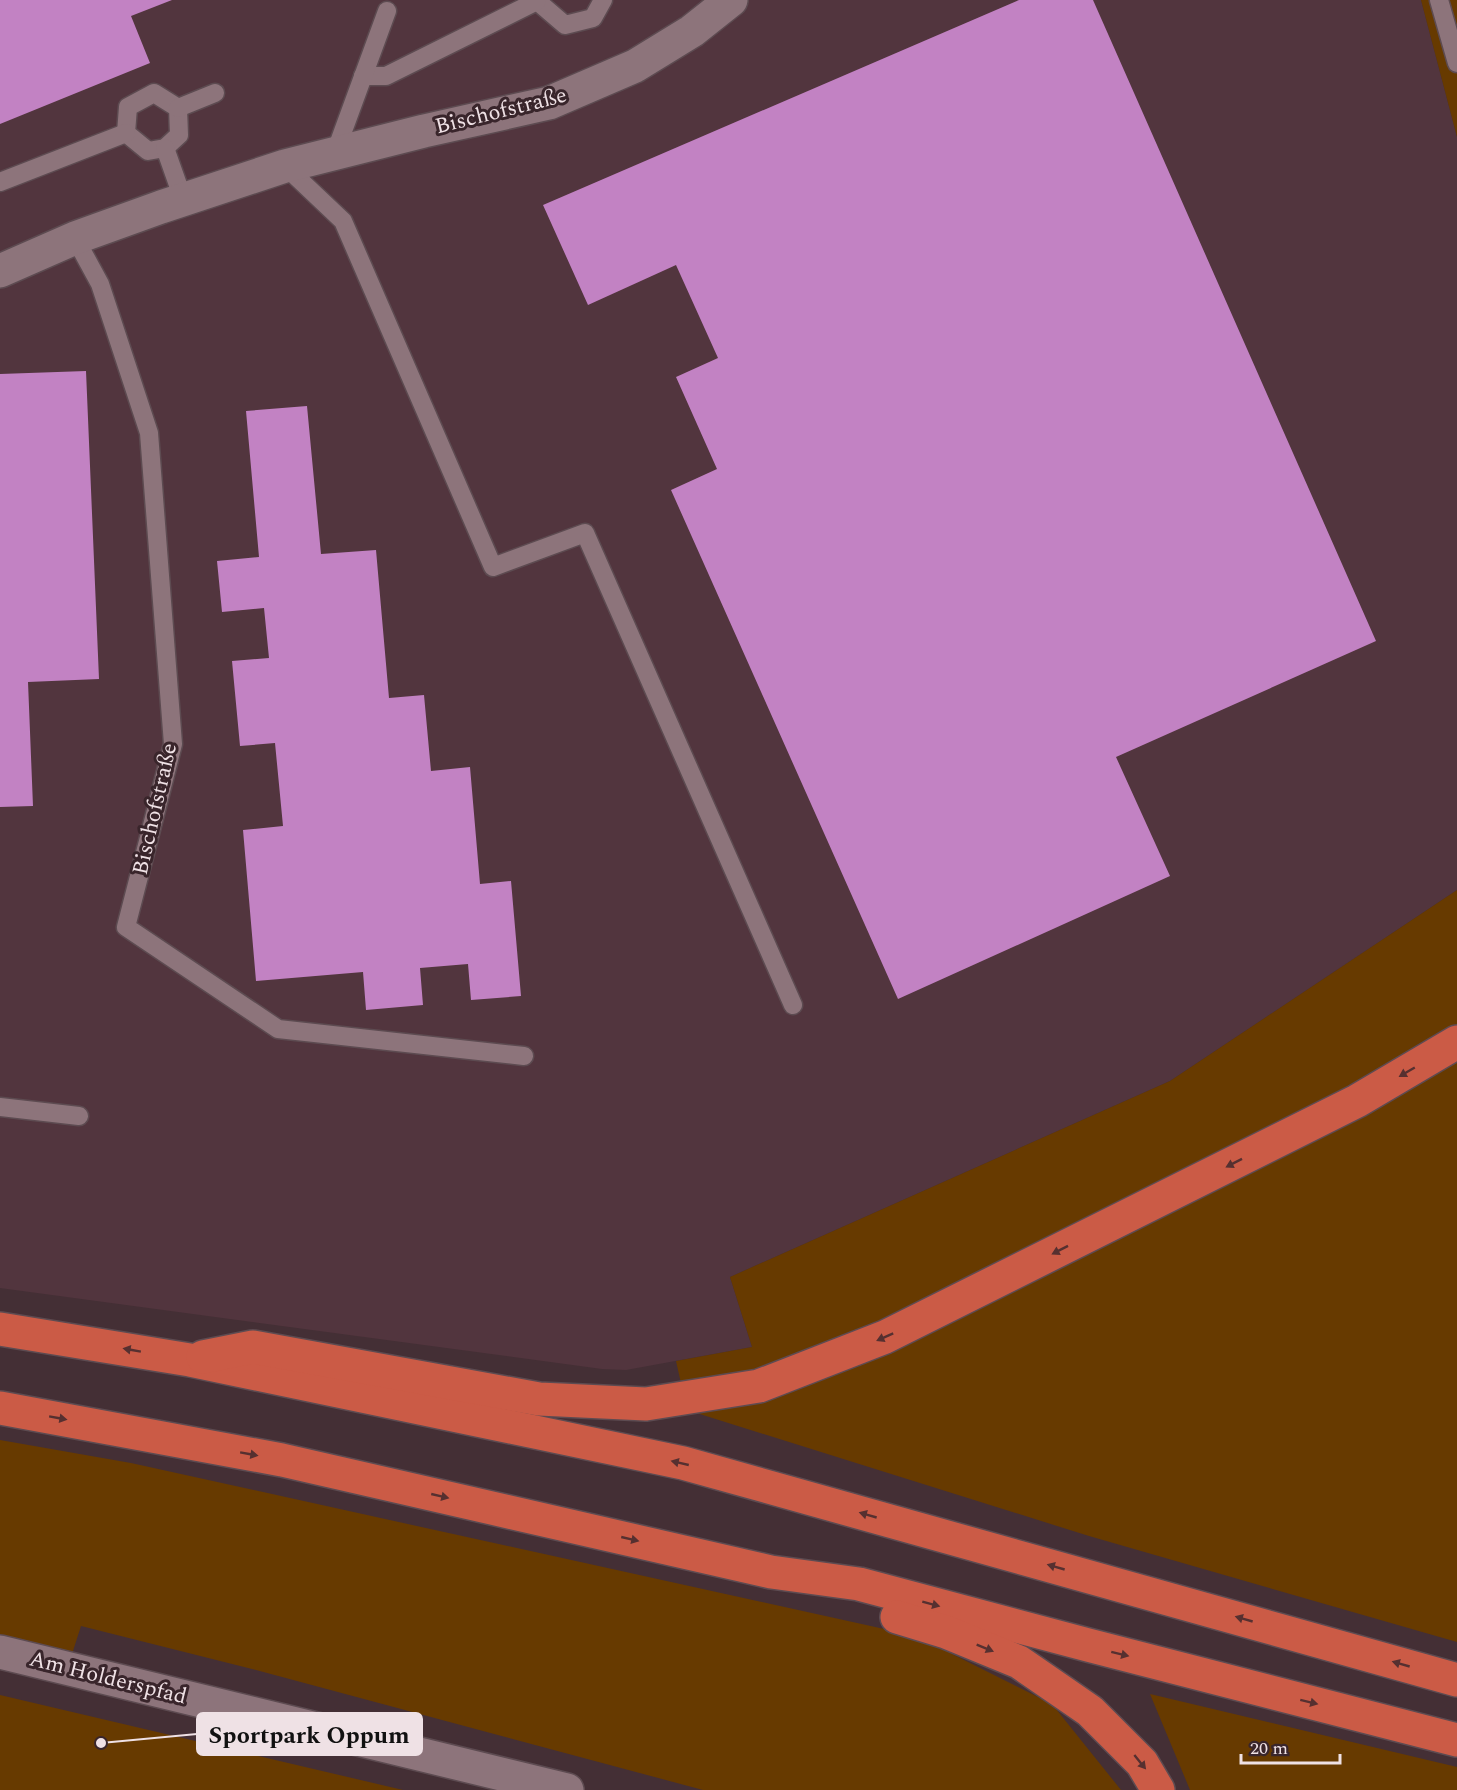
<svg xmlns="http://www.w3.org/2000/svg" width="1457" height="1790" viewBox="0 0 1457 1790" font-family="Spectral,serif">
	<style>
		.built { fill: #52353e }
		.green { fill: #673a00 }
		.building { fill: #c282c3 }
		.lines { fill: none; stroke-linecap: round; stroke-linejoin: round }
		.service-casing { stroke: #5d4b51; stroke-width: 21 }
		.minor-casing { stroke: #5d4b51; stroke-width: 36 }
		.motorway-casing { stroke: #5d4b51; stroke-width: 36 }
		.service { stroke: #8d747b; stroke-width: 18 }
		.minor { stroke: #8d747b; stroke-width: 33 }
		.motorway { stroke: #cb5b46; stroke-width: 33 }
		.oneway { fill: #563030 }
		.labels { text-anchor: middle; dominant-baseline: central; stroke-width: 6; stroke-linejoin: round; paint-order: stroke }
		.street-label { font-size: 22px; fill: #efe1e5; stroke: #39252b }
		.leader { fill: none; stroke: #efe1e5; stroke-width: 2 }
		.callout-dot { fill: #efe1e5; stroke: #39252b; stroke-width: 2 }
		.callout { fill: #efe1e5; stroke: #efe1e5; stroke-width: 2 }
		.callout-label { font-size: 24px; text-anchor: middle; font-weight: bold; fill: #111 }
	</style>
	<rect width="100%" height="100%" fill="#442f35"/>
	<polygon class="built" points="0,0 1421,0 1457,137 1457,890 1170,1081 730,1277 752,1347 626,1370 602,1369 0,1288"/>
	<g class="green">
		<polygon points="1421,0 1457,0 1457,137"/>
		<polygon points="1457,890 1457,1642 1089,1536 687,1410 676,1361 752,1347 730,1277 1170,1081"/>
		<polygon points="0,1440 131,1463 916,1636 1052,1704 1121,1790 703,1790 256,1670 81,1626 72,1654 0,1639"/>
		<polygon points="1150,1694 1457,1767 1457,1790 1190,1790"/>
		<polygon points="0,1695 403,1790 0,1790"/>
	</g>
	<g class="building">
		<polygon points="0,0 172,0 131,16 150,63 0,124"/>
		<polygon points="1019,0 1093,0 1376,641 1116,757 1170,876 898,999 671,490 717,469 676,377 718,358 676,265 588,305 543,205"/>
		<polygon points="86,371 99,679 28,682 33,806 0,807 0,374"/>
		<polygon points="307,406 321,554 376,550 389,698 424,695 431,771 470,767 480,884 511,881 521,996 471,1000 468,964 420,968 423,1005 366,1010 363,972 256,981 243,830 283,826 275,743 240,746 232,661 269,658 264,608 222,612 217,561 259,557 246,411"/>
	</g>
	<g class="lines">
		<g class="service-casing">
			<g id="service">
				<polyline points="1439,0 1457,63"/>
				<polyline points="537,1 565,25 593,18 603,0"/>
				<polyline points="363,76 386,76 537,1"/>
				<polygon points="154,93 178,108 179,135 165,148 148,151 126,133 128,107"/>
				<polyline points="178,108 215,93"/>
				<polyline points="165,148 183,199"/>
				<polyline points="335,153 387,11"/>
				<polyline points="285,166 343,221 493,567 585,533 793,1005"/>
				<polyline points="0,182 126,133"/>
				<polyline points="75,238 100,284 149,433 173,744 126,927 278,1029 524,1056"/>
				<polyline points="0,1107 79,1116"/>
			</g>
		</g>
		<g class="minor-casing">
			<g id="minor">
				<polyline points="0,271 75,238 161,207 285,166 424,131 549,103 635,66 692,31 731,0"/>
				<polyline points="0,1652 567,1790"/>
			</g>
		</g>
		<g class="motorway-casing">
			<g id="motorway">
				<polyline points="0,1329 190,1360 683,1463 1457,1680"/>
				<polyline points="203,1357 253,1347 539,1399 646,1404 759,1386 885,1337 1357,1101 1457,1042"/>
				<polyline points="0,1408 282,1460 771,1572 859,1584 1088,1645 1457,1740"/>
				<polyline points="897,1617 946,1632 1019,1662 1090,1711 1142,1763 1158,1790"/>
			</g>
		</g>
		<use href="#service" class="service"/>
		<use href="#minor" class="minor"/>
		<use href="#motorway" class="motorway"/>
	</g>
	<defs><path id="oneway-solid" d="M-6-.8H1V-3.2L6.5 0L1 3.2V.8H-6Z" transform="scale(1.5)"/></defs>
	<g class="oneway">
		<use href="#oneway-solid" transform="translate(1407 1072) rotate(150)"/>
		<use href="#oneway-solid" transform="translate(1234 1163) rotate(153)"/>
		<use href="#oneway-solid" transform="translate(1060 1250) rotate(153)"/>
		<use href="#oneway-solid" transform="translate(885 1337) rotate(156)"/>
		<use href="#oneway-solid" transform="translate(132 1350) rotate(-170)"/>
		<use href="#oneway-solid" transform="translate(58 1418) rotate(10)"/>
		<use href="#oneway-solid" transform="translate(249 1454) rotate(10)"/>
		<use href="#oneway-solid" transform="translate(680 1463) rotate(-167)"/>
		<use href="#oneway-solid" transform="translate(440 1496) rotate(13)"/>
		<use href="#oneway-solid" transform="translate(868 1515) rotate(-164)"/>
		<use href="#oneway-solid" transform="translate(630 1539) rotate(13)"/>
		<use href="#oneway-solid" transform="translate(1056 1567) rotate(-164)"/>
		<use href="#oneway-solid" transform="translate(931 1604) rotate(15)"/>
		<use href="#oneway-solid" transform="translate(1244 1619) rotate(-164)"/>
		<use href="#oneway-solid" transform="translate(985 1648) rotate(22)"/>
		<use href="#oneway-solid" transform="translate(1120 1654) rotate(14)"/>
		<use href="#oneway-solid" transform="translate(1401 1664) rotate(-164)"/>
		<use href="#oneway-solid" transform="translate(1309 1702) rotate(14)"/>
		<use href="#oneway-solid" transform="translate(1140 1762) rotate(51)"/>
	</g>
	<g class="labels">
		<g class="street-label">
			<text transform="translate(501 111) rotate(-14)">Bischofstraße</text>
			<text transform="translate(155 809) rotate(-77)">Bischofstraße</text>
			<text transform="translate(108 1678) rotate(14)">Am Holderspfad</text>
		</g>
	</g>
	<path class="leader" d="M101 1743L197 1734"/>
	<circle class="callout-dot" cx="101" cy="1743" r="6"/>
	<rect class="callout" x="197" y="1713" width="225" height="42" rx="6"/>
	<g class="callout-label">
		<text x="309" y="1743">Sportpark Oppum</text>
	</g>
	<path d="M1241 1754v9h99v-9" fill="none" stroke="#efe1e5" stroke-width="3"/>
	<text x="1250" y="1754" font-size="18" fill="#efe1e5" stroke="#39252b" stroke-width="4.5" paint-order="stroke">20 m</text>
</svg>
